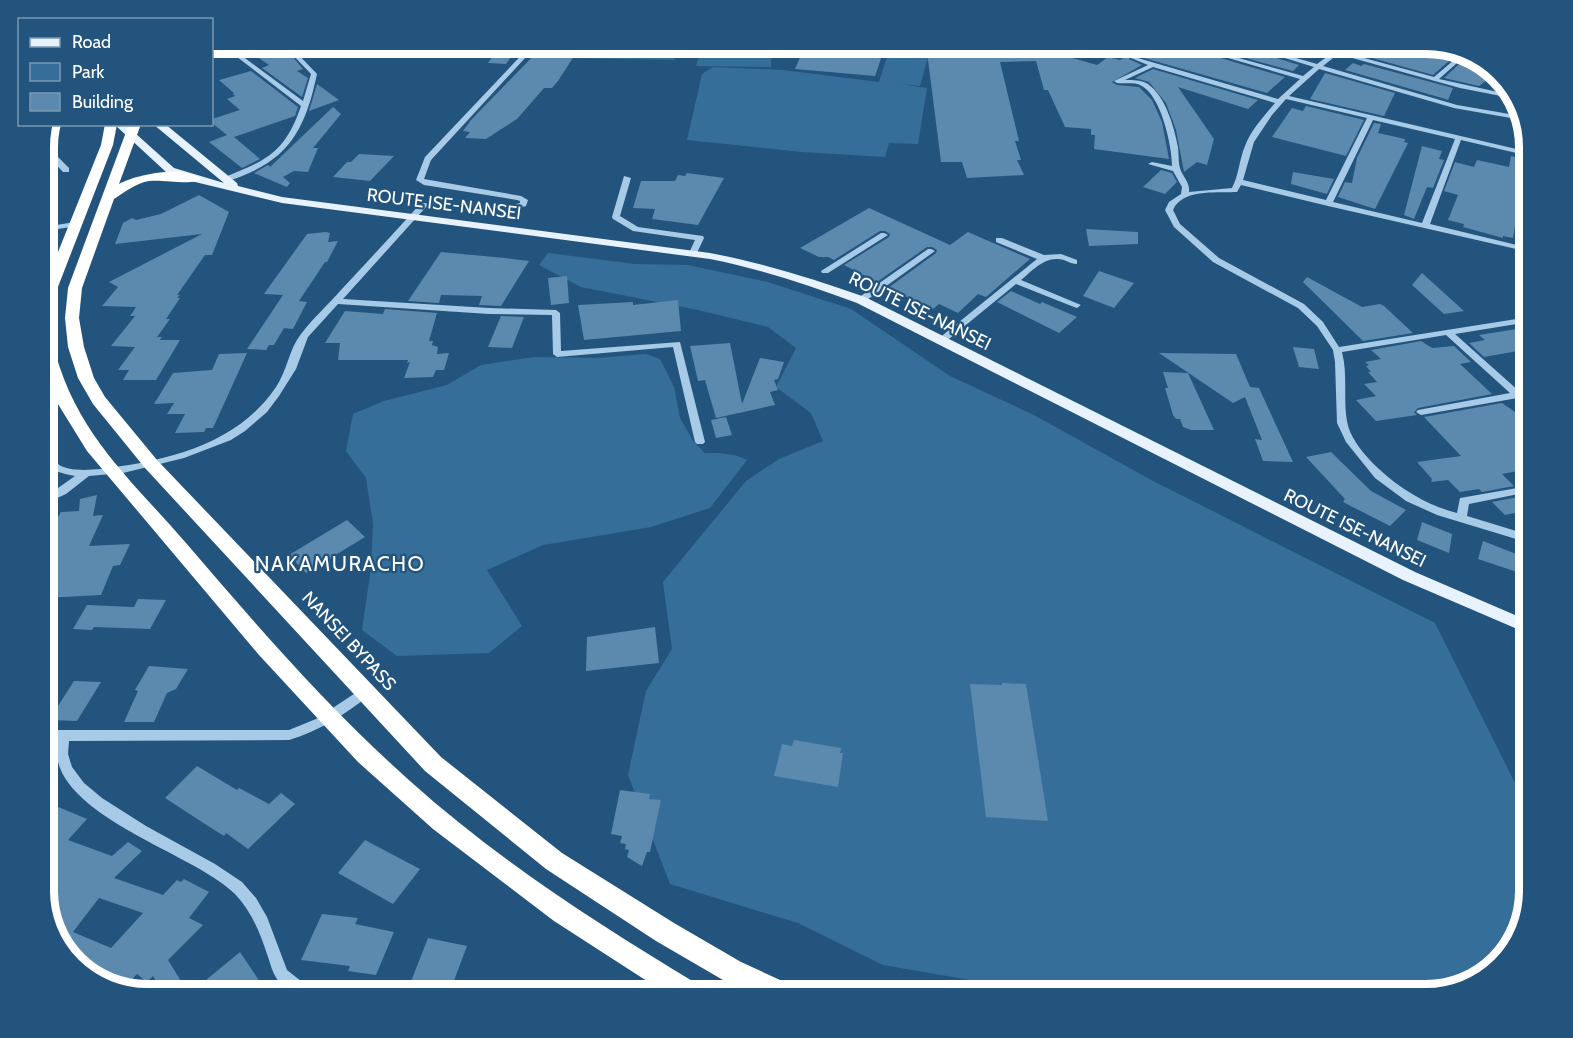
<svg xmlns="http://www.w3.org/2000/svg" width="1573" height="1038" viewBox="0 0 1573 1038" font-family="Cabin,sans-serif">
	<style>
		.green { fill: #366e9a }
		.building { fill: #5c89ae; fill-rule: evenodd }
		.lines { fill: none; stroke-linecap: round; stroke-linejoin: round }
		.minor { fill: #a7cae6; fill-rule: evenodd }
		.major { fill: #e7f2fd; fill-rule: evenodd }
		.highway { fill: #fff; fill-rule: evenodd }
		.labels { text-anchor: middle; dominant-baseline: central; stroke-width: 4.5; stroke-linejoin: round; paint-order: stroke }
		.street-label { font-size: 18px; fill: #fff; stroke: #23547d }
		.quarter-label { font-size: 21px; letter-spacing: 1.5px; fill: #fff; stroke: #23547d }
		.rim { fill: none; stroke: #fff; stroke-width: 8 }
	</style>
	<rect width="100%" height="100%" fill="#23547d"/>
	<g class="green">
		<polygon points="539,44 680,44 674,60 567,58 570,47 537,46"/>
		<polygon points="703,44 772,44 771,67 696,66"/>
		<polygon points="888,54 928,57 920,86 899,84 927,88 918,144 889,143 885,157 802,152 687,140 702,74 713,67 783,70 879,82"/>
		<polygon points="548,253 635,264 688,265 768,282 851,309 950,376 1034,415 1153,481 1435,623 1529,811 1529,891 1512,948 1477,981 1426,994 1035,994 999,985 883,965 798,923 670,884 628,775 646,691 672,649 663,582 746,481 779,459 823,441 811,413 776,387 796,348 768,327 698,310 581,287 539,265"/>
		<path d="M646,354L660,359L674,387L680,418L693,441L705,453C720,453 734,453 747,460L710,508L651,527L543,545L487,570L522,626L489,653L397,656L362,630L371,568L373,524L366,478L346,451L353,414L384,401L447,385L481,365L534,357L596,358Z"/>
	</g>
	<g class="building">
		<polygon points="243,44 278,44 287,50 303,69 297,71 308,78 302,97 262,68 269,65 249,51 252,50"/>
		<polygon points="501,44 520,44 506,64 488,63"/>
		<polygon points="806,44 886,44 875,76 795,69"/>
		<polygon points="926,44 993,44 1044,54 1062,55 1097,65 1108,57 1120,60 1147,44 1170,44 1162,49 1161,55 1168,55 1180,46 1285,77 1267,93 1130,54 1129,59 1142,65 1112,82 1117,85 1139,87 1152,100 1162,122 1169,159 1094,149 1095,135 1091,135 1091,129 1065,127 1048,90 1044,90 1036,61 1000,62 1019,141 1015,141 1021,160 1017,160 1024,175 967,178 962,162 941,162"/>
		<polygon points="1195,44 1237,44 1238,46 1299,65 1293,71"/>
		<polygon points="1391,44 1426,44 1458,53 1433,75 1372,58"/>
		<polygon points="538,51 576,53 558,81 552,88 544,88 517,119 486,139 465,138 470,132 463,131 471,120"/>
		<polygon points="1468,56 1483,61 1495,74 1479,86 1444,78"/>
		<polygon points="1353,63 1361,66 1364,64 1453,88 1448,100 1442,98 1345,70"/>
		<polygon points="1153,69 1258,100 1248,109 1178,87 1214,139 1207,165 1197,162 1184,172 1176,130 1166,103 1149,82 1135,78"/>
		<polygon points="251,71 298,107 295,116 234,137 260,159 242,168 209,142 227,135 212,123 212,119 240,110 227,99 235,96 233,94 234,93 219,80"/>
		<polygon points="1325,73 1395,93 1384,116 1310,99"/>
		<polygon points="317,84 339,100 309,111"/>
		<polygon points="1306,106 1364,120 1346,156 1272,137 1292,108 1303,111"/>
		<polygon points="333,107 341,114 313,148 318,148 308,172 294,171 283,177 290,183 287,187 254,173 268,165 270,167"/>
		<polygon points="1374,123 1381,124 1378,133 1405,139 1404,142 1408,143 1375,209 1338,197 1345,182 1352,183 1357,158"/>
		<polygon points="1422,146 1442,151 1439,159 1444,160 1433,188 1427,187 1414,219 1404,215"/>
		<polygon points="359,154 394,156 370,181 333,177 347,162 351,162"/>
		<polygon points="1511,156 1529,160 1529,178 1521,191 1513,238 1503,236 1503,238 1463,227 1464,224 1448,220 1458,195 1444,191 1455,162 1474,167 1477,160 1509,167"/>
		<polygon points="1161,170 1172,173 1177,182 1165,194 1143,187"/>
		<polygon points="1293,172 1334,179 1327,194 1291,184"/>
		<polygon points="687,173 724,178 698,225 652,219 655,209 633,208 641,181 675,181 678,175 685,176"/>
		<polygon points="199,195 229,212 212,255 205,255 177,295 180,295 177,298 180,298 166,319 170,319 157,337 162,337 160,340 180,340 156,380 123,380 129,370 118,370 135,347 111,346 135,316 130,316 136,307 102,306 118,287 109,282 202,234 115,244 123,223 132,218 136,220 161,214"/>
		<polygon points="869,208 950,245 968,232 1030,259 986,297 978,294 958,313 939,304 933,309 888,288 936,253 937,250 932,247 927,247 877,282 844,265 889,237 890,234 885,231 880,231 834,260 828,257 819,257 800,248"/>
		<polygon points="1086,229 1138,232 1138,244 1089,246"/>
		<polygon points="326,232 330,233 328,242 338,241 327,262 325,262 299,301 307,302 293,329 284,328 274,345 269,345 266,350 247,349 283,295 264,294 307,234"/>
		<polygon points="441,252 505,258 529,261 501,306 479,305 482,296 441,295 439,303 408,301"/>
		<polygon points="1099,271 1134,283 1114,308 1083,296"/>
		<polygon points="1422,273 1464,311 1444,314 1412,285"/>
		<polygon points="567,276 569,303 551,305 548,278"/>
		<polygon points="1307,277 1362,307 1380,304 1384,306 1413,333 1363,341 1303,282"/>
		<polygon points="1011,291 1040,304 1042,302 1077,317 1059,333 997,302"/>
		<polygon points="678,300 681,331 584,340 578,305 633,302 633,305"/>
		<polygon points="385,309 437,313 429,341 433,341 432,345 438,347 437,354 449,353 444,370 436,370 433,377 404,378 410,362 407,363 408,360 338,360 340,343 325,343 345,311 383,314"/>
		<polygon points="501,316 524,317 512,348 488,347"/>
		<polygon points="1529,327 1529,349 1484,357 1469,343 1485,340 1479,335"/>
		<polygon points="1421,341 1432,348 1454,346 1471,362 1460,364 1492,394 1418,408 1414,412 1417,415 1376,421 1356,400 1376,396 1364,384 1377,382 1368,372 1371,372 1366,366 1369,365 1365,362 1381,359 1371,350"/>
		<polygon points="730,343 742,404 760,358 784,362 778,379 774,380 778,390 770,392 775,405 716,418 705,380 698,381 690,346"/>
		<polygon points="1293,347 1314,349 1319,369 1299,367"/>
		<polygon points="247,353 213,428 206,428 204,432 175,433 185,414 167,414 174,403 154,404 173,373 212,370 219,354"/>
		<polygon points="1159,353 1236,354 1250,387 1259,388 1293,462 1263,461 1255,439 1262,440 1245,397 1233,403"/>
		<polygon points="1163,372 1188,373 1214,430 1191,430 1183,427 1180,419 1176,419 1173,415 1165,388 1168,388"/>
		<polygon points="1502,403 1521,416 1529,415 1529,469 1502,474 1514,486 1482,492 1479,489 1460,492 1448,480 1431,482 1432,479 1417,462 1461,456 1424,417"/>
		<polygon points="726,417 732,435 716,438 711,420"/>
		<polygon points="1331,452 1371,491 1406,510 1390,526 1343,502 1345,499 1306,457"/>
		<polygon points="97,495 93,516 103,515 89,546 130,544 120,565 113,566 101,595 44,598 44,528 53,526 61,512 79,511 80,499"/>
		<polygon points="1523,496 1529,502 1529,510 1505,515 1492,502"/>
		<polygon points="347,520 365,537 306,573 289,555"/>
		<polygon points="1422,522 1452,534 1449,553 1417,540"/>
		<polygon points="1483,541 1529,559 1529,576 1478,559"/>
		<polygon points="138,599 166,600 150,629 94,627 92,630 73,629 87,605 134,607"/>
		<polygon points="655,627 659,663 586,671 587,637"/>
		<polygon points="149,666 188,669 176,689 167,693 154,722 124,722 138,691 135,690"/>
		<polygon points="74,681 101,682 77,721 49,720"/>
		<polygon points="1002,683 1026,684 1048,821 986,817 970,684 1002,685"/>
		<polygon points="794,740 841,748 840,753 843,753 838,787 774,776 782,744 792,746"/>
		<polygon points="197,766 237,790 239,788 269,804 281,793 295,804 248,849 226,833 224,836 205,824 165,798"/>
		<polygon points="620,790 650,794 649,799 661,800 650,852 647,852 642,866 627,857 629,850 625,849 626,844 620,843 622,836 611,834"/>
		<path d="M56,806L87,819L68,840L112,856L128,842L142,851L114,878L163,895L177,880L181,882L184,879L209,892L189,918L203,925L168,960L189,994L240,952L268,994H164L153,976L147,982L137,974L124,988L108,983L90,971L88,975L58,943L44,897V819ZM99,898L143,913L111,948L73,932Z"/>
		<polygon points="365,840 420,869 393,904 338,873"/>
		<polygon points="322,914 358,918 355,924 394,932 376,975 348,971 350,966 301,960"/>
		<polygon points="428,938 467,946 449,994 406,994"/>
	</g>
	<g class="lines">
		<g class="minor">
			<path d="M220,44H226L303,101L311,74L289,51V49H293L317,74C304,135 286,163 225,182L221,180L222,178C266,161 285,153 301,106Z"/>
			<path d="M532,44H538L431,160L424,179L521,196L528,200L526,206L511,210L426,207L343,299L489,308L556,310L560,313L561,351L680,342L705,442L703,444H697L695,442L673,347L557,357L553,354L552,315L489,314L338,304L308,337L296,369L279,396L267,412L245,431L231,440L184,458L123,473L89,476L66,494L44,504V496L58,488L75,476C46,470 44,468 44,439L49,442C50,449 51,458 57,463C66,472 89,470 101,469C166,461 237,445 276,387C287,371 289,349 301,334C313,318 328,305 341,290C368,261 395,232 421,203L510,206L520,203V201L517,200L424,185L416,180L425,157Z"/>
			<polygon points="1173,44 1179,44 1167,53 1163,53 1163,51"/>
			<path d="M1180,44H1188L1303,76L1314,67L1239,44H1247L1317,64L1332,53L1305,45L1304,44H1312L1336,50L1345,44H1351L1342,52L1434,77L1461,54L1466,55L1439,79L1516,96V99L1460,88L1338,54L1323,66L1457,105L1521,116L1522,120L1454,108L1319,69L1289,96L1529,152V156L1461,140L1430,224L1529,248V252L1328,206L1241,185L1237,192H1234C1215,193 1182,189 1173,210L1180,224L1219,258L1304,304L1323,322L1339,347L1529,317V322L1455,334L1520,392L1529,390V396L1421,415L1416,412L1418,410L1510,393L1446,335L1342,352C1348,375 1343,398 1347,421C1351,449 1391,482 1414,495C1427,503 1442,509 1457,513L1460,498L1529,486V492L1469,504L1467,516L1529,535V543L1437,515L1406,501L1375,478L1346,442L1337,423L1335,362L1333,350L1317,326L1298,308L1213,262L1174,227L1165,210L1169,202L1181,194L1182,187L1173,171L1148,164L1152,162L1172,166C1172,146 1161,94 1140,85C1134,82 1124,84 1117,83L1114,81L1148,65L1131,58V56L1278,99L1300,79ZM1153,67L1275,103C1264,116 1251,130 1245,146C1239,160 1239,175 1232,188L1189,192C1190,183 1184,178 1181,171C1178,164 1179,155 1178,147C1174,127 1166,97 1148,84C1142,80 1133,80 1125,80ZM1286,99L1367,118L1326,200L1243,180L1254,142L1272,115ZM1373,120L1455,139L1422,223L1333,202Z"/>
			<polygon points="53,124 60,124 47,139 44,140"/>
			<polygon points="44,148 50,149 69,168 69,172 63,172 44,152"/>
			<polygon points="624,176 631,178 620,216 638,227 703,236 704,238 696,255 693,255 689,253 695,240 633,231 613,219 612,217"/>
			<polygon points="75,222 78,222 78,226 44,231 44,227"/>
			<polygon points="881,233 884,233 888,235 828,273 822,273 821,271"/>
			<path d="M996,238H1002L1044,255L1061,254L1077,260V264C1070,264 1065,259 1058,259C1043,258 1032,271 1021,280L1081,305L1077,308L1074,307L1016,284L944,343H938V339L1037,259L996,242Z"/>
			<polygon points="928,249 931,249 935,251 864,302 858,302 858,298"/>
			<path d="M366,686L370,687L372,691L370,695C345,714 320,731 289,740L69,741L68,754L72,767L84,783L102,798L146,826L215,864L242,882L256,898L267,917L287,970L311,989L313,994H294C288,990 281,986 277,979C272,972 270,962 267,954C260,932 251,911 235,894C194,852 45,814 57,741L44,740V730H289L316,719Z"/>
		</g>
		<path class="major" d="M114,124H125L174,168L224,183L153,124H165L237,183L238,186L282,197L710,253C763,263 814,279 865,297L1415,572L1529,621V634L1403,580L857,303C809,285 760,269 710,259L282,203L191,181L166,172Z"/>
		<g class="highway">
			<polygon points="105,124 117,124 113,145 56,292 51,325 44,329 44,287 101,145"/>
			<path d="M129,124H141L119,184C137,174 185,165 201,179C193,186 162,179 149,181C136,183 125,192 114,199L82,288L79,318L84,347L94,378L105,397L157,460L441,757L562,853L674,923L741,962L791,985L795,994H755L723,980L656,941L546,869L425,771L145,468L93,404L78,378L68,347L65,318L68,288Z"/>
			<path d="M44,335L52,340C73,431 128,476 186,543C257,626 328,708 410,781C498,860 598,924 699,985L703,994H667L554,921L433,829L358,762L259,655L87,451L53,396L44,372Z"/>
		</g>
	</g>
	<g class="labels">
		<g class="street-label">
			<text transform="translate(444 204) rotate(7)">ROUTE ISE-NANSEI</text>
			<text transform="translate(920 311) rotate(26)">ROUTE ISE-NANSEI</text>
			<text transform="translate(1355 528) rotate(26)">ROUTE ISE-NANSEI</text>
			<text transform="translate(349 641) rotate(47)">NANSEI BYPASS</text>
		</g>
		<g class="quarter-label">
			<text x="340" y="563">NAKAMURACHO</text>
		</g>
	</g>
	<path d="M0 0H1573V1038H0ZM147 54H1426A93 93 0 0 1 1519 147V891A93 93 0 0 1 1426 984H147A93 93 0 0 1 54 891V147A93 93 0 0 1 147 54Z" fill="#23547d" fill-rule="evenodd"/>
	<path class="rim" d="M147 54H1426A93 93 0 0 1 1519 147V891A93 93 0 0 1 1426 984H147A93 93 0 0 1 54 891V147A93 93 0 0 1 147 54Z"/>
	<rect x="18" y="18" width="195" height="108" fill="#23547d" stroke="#7b98b1" stroke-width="1.5"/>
	<rect x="30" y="38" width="30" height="9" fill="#e7f2fd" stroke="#7b98b1" stroke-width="1.5"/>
	<text x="72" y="48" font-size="18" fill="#ffffff">Road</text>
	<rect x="30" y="63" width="30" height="18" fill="#366e9a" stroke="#7b98b1" stroke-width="1.5"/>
	<text x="72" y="78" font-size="18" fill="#ffffff">Park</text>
	<rect x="30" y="93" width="30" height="18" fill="#5c89ae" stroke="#7b98b1" stroke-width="1.5"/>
	<text x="72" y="108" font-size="18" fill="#ffffff">Building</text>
</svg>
